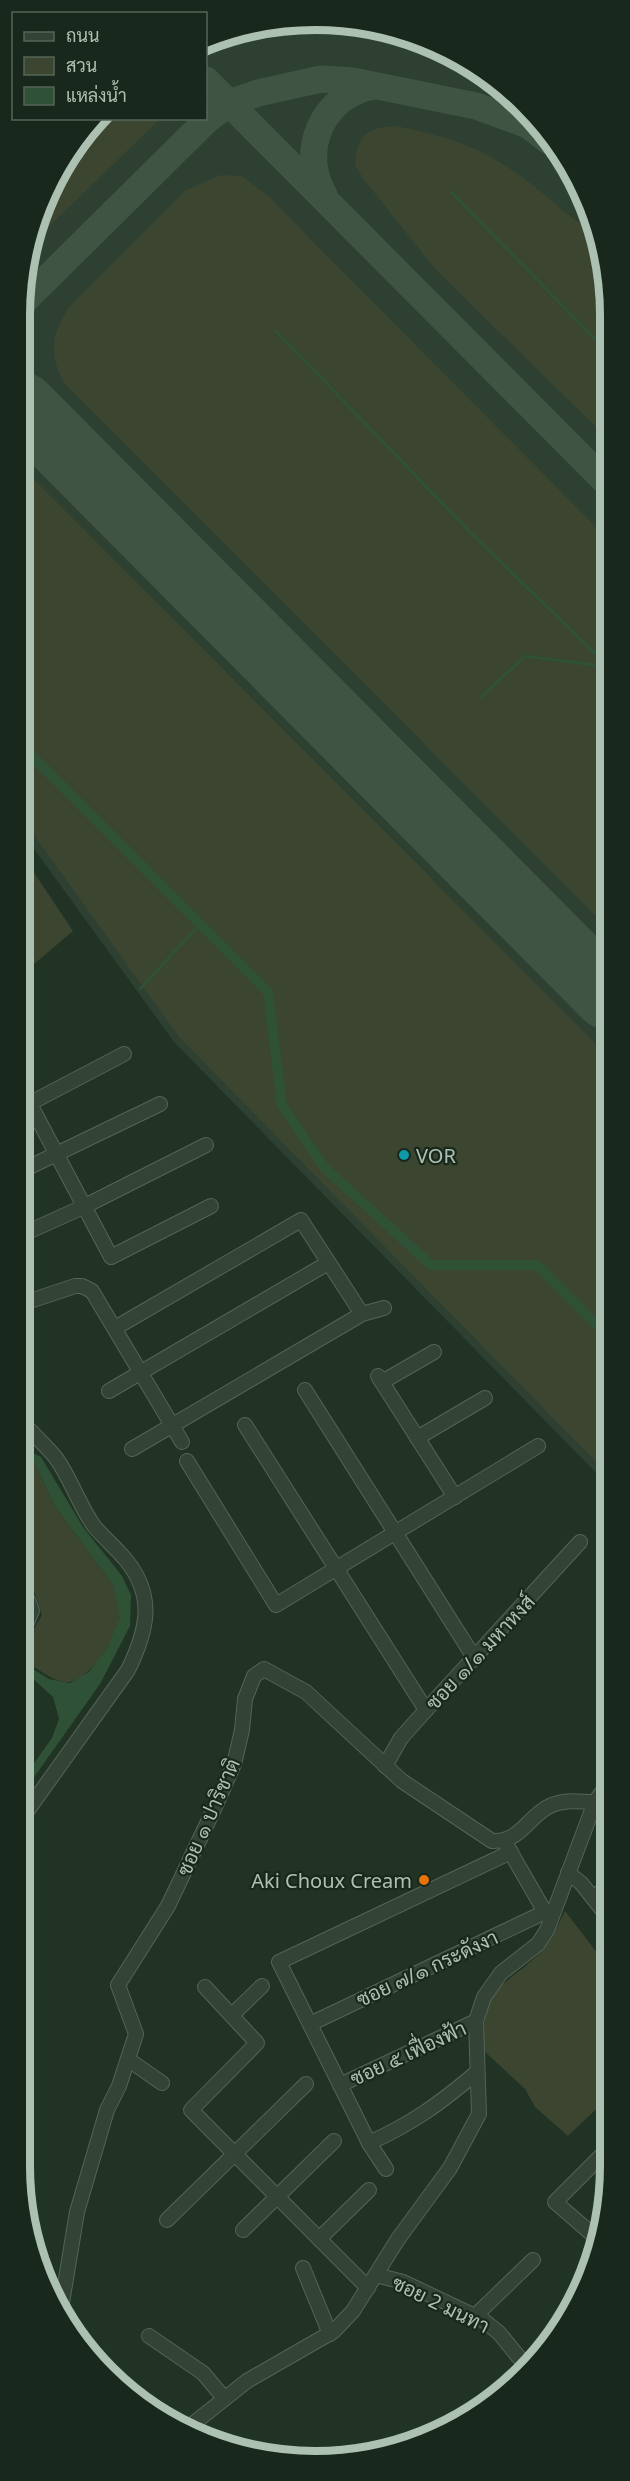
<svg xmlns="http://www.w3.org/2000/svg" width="630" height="2481" viewBox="0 0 630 2481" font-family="'Noto Sans',Sarabun,sans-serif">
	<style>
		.airport { fill: #2d4032 }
		.green { fill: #3b4530 }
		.water { fill: #2f5236 }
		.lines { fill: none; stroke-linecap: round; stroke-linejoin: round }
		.stream { stroke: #2f5236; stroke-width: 3 }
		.canal { stroke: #2f5236; stroke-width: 10 }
		.taxiway { stroke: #405444; stroke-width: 27 }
		.runway { stroke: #405444; stroke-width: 68 }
		.minor-casing { stroke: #536557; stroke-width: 16 }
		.minor { stroke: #334437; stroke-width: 14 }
		.culture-dot { fill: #0f9aa8; stroke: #19281c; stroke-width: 2 }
		.food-dot { fill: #e8710a; stroke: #19281c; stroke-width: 2 }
		.labels { text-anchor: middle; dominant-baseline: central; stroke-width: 4.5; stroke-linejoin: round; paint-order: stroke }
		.poi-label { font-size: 20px; fill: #adc1b2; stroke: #19281c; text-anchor: start }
		.street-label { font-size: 20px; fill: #adc1b2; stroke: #19281c }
		.rim { fill: none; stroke: #adc1b2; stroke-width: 8 }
	</style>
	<rect width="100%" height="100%" fill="#203324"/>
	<polygon class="airport" points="354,22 446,50 524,106 580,185 608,277 608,1485 174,1042 21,831 22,276 59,167 102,119 206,118 206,46 239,29"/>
	<g class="green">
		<polygon points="102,119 160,119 34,241 59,167"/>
		<path d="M395,126C475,141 505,160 566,213C575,220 592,230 597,240C617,280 608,391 608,439L435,269L364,180L355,165C357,135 366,128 395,126Z"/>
		<path d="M221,175L242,176L268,196L608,539V928L64,383C48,354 52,331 70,306L186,190Z"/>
		<polygon points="22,467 608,1056 608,1474 179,1037 21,817"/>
		<polygon points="21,853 73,931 21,975 21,920 25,915 21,908"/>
		<path d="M20,1456L35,1463L54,1505L113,1585C116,1594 121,1607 120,1617C119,1636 88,1684 66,1682C47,1680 37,1665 20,1661V1652L42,1615L32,1585L20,1572Z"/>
		<path d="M565,1911L608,1967V2098L568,2136L535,2107L525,2089L484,2051C481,1986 501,1990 541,1952C551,1942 558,1924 565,1911Z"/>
	</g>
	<polygon class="water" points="20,1447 41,1457 83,1527 122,1576 131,1595 130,1626 100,1684 20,1797 20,1783 52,1738 59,1719 53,1697 20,1667 20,1661 49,1679 70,1683 89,1672 107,1648 120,1618 113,1585 54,1505 35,1463 20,1456"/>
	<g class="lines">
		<g class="stream">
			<polyline points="451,192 608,352"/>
			<polyline points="276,331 471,533 608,666"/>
			<polyline points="481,697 525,656 608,667"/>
			<polyline points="141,988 200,924"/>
		</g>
		<polyline class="canal" points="21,745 268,992 282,1105 325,1168 431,1265 537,1265 608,1336"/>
		<g class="taxiway">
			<polyline points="206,80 608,484"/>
			<path d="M324,195C298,150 323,94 375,86"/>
			<polyline points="22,303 207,120 229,103 258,93 321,79 353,81 476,106 528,125 549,141"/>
		</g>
		<polyline class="runway" points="22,406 608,996"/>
		<g class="minor-casing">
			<g id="minor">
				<polyline points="30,1104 111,1257 211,1206"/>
				<polyline points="21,1108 124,1054"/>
				<polyline points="21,1171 160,1104"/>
				<polyline points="21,1235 83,1207 206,1145"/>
				<polyline points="21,1304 75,1286 82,1286 92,1291 182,1442"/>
				<polyline points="115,1328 301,1220 362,1314"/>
				<polyline points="378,1376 455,1497"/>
				<polyline points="382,1382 434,1352"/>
				<polyline points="305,1390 475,1659"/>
				<polyline points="109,1391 328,1263"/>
				<polyline points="245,1425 426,1710"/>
				<polyline points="417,1438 485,1398"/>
				<polyline points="132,1449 362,1314 384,1308"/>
				<polyline points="187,1461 276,1605 538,1446"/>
				<polyline points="20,1638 32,1611 28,1600 20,1589"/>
				<polyline points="385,1766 401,1738 426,1710 580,1542"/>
				<path d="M20,1821L128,1670C147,1631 156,1597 126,1560C116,1548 104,1538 94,1526C79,1505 71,1479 56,1458C49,1449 39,1440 31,1431H21"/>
				<polyline points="507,1846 545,1912 551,1915"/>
				<polyline points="568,1873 581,1883 608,1917"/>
				<polyline points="593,1898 608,1886"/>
				<polyline points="205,1987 257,2043 191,2110 368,2288"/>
				<polyline points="232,2015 262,1986"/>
				<polyline points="310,2024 545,1912"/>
				<polyline points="129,2060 162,2083"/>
				<polyline points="340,2085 476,2021"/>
				<path d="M369,2143C413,2123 439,2104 476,2073"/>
				<polyline points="386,2169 369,2143 279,1962 511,1852"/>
				<polyline points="167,2220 306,2084"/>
				<polyline points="600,2228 593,2235 555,2202 608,2149"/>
				<polyline points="243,2230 334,2141"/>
				<polyline points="319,2239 369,2190"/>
				<polyline points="303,2268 330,2334"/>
				<polyline points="376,2275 403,2282 483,2320 499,2333 526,2366"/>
				<path d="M61,2309L77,2212L107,2110L119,2086L136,2034L118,1985L168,1906L215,1807L234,1764L242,1730L245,1699L254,1676L264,1669L306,1692L402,1781L492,1841C521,1843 529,1814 552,1805C565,1799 581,1802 595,1802"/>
				<polyline points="474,2317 533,2260"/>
				<polyline points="149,2336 203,2373 224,2398"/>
				<polyline points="184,2431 247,2381 334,2331 353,2311 398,2239 450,2168 479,2114 476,2021 484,1997 501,1973 538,1944 547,1930 595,1802 608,1784"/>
			</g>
		</g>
		<use href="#minor" class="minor"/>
	</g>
	<circle class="culture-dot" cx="404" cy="1155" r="6"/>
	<circle class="food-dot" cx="424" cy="1880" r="6"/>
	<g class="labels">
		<g class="poi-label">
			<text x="416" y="1155">VOR</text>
			<text x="412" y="1880" text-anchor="end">Aki Choux Cream</text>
		</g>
		<g class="street-label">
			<text transform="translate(480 1652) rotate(-47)">ซอย ๑/๑ มหาหงส์</text>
			<text transform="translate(208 1817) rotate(-66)">ซอย ๑ ปาริชาติ</text>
			<text transform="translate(427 1968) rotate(-25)">ซอย ๗/๑ กระดังงา</text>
			<text transform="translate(408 2053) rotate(-25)">ซอย ๕ เฟื่องฟ้า</text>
			<text transform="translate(441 2304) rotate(26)">ซอย 2 มนทา</text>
		</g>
	</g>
	<path d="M0 0H630V2481H0ZM315 30H315A285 285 0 0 1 600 315V2166A285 285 0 0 1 315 2451H315A285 285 0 0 1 30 2166V315A285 285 0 0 1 315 30Z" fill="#19281c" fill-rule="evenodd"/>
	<path class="rim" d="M315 30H315A285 285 0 0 1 600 315V2166A285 285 0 0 1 315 2451H315A285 285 0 0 1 30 2166V315A285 285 0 0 1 315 30Z"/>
	<rect x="12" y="12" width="195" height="108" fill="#19281c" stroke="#546558" stroke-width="1.5"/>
	<rect x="24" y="32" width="30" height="9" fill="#334437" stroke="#546558" stroke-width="1.5"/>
	<text x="66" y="42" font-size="18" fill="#adc1b2">ถนน</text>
	<rect x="24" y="57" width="30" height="18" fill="#3b4530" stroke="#546558" stroke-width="1.5"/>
	<text x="66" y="72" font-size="18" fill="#adc1b2">สวน</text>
	<rect x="24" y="87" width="30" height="18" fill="#2f5236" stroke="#546558" stroke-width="1.5"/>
	<text x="66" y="102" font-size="18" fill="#adc1b2">แหล่งน้ำ</text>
</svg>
